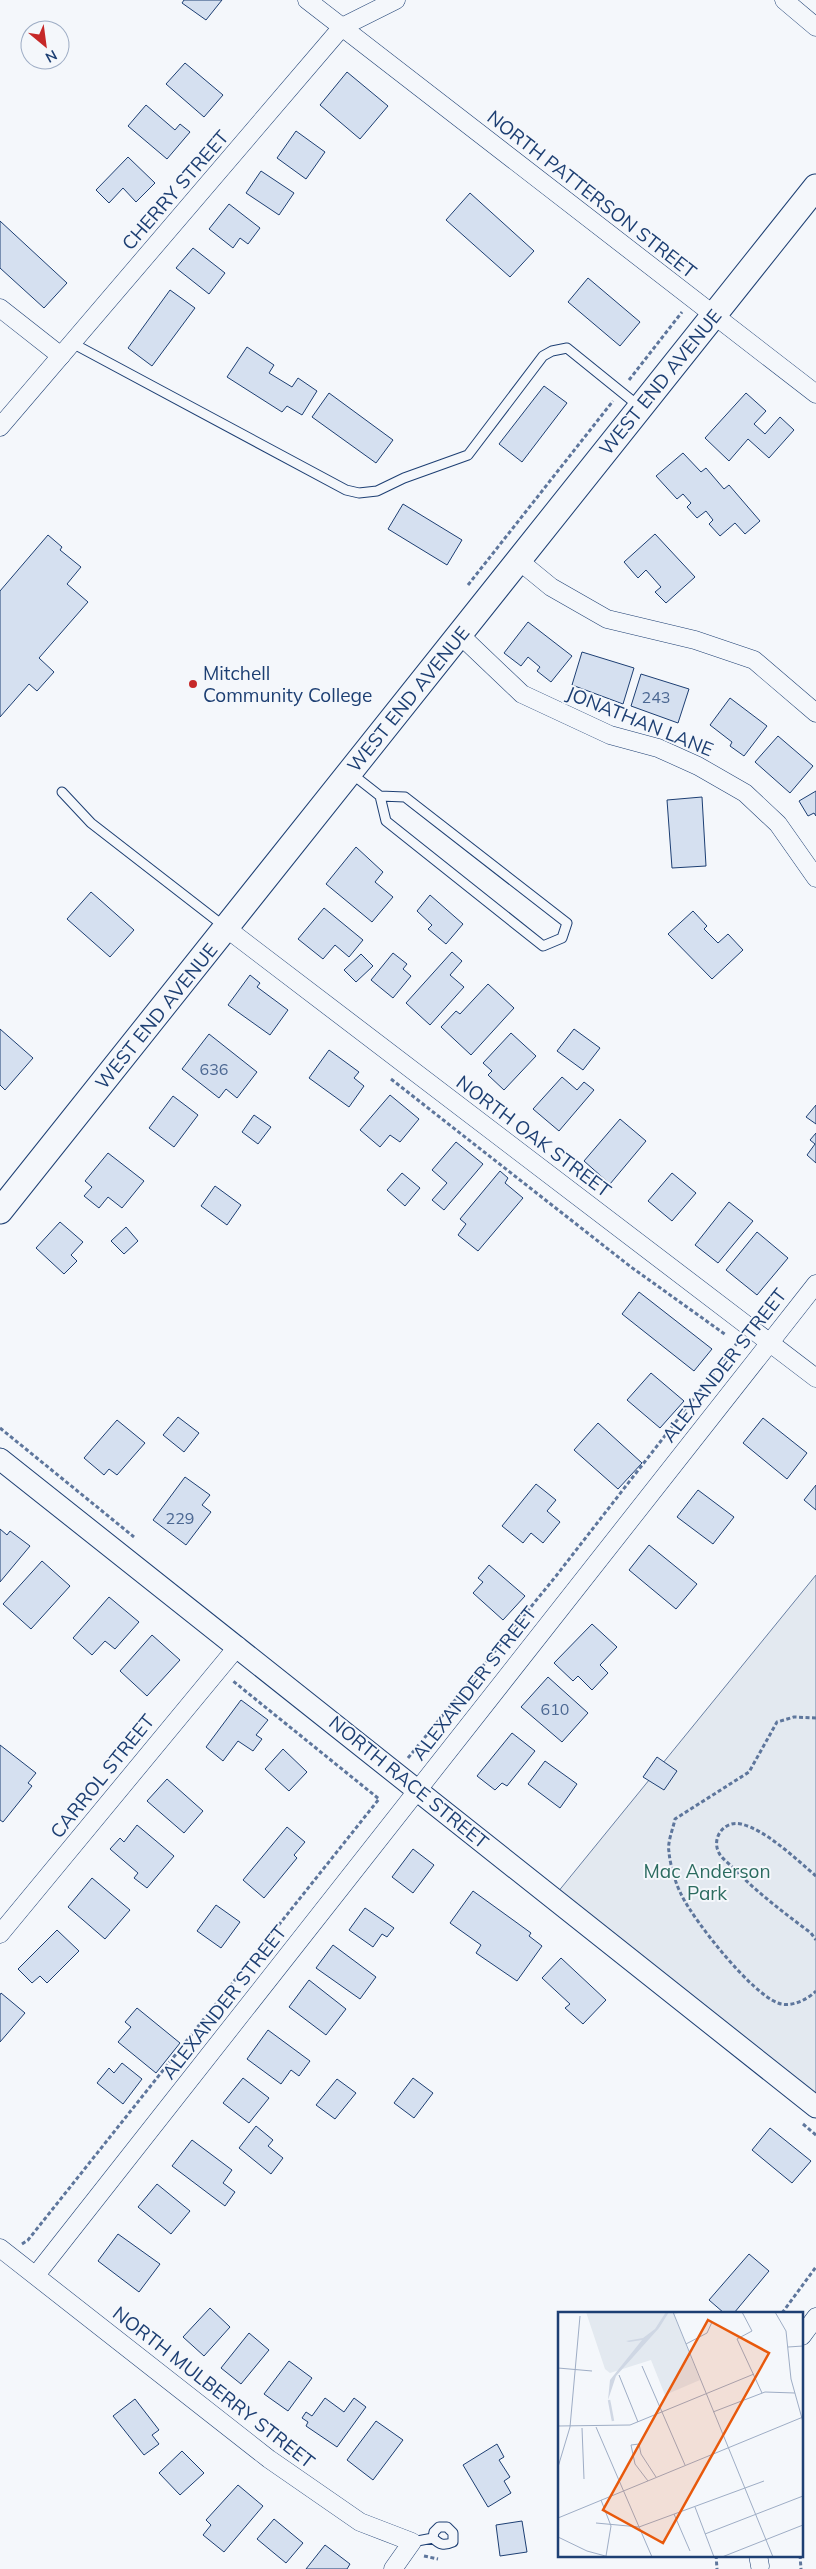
<svg xmlns="http://www.w3.org/2000/svg" width="816" height="2569" viewBox="0 0 816 2569" font-family="Mulish,sans-serif">
	<style>
		.green { fill: #e3e9f0; stroke: #687fa3 }
		.building { fill: #d5e0f0; stroke: #1d3f73 }
		.lines { fill: none; stroke-linecap: round; stroke-linejoin: round }
		.service-casing { stroke: #1d3f73; stroke-width: 11 }
		.minor-casing { stroke: #1d3f73; stroke-width: 19 }
		.tertiary-casing { stroke: #1d3f73; stroke-width: 23 }
		.secondary-casing { stroke: #1d3f73; stroke-width: 27 }
		.path { stroke: #5e769c; stroke-width: 3; stroke-dasharray: 4 2.5; stroke-linecap: butt }
		.service { stroke: #f4f7fb; stroke-width: 9 }
		.minor { stroke: #f4f7fb; stroke-width: 18 }
		.tertiary { stroke: #f4f7fb; stroke-width: 21 }
		.secondary { stroke: #f4f7fb; stroke-width: 25 }
		.poi-dot { fill: #c62828; stroke: #f4f7fb; stroke-width: 2 }
		.labels { text-anchor: middle; dominant-baseline: central; stroke-width: 4; stroke-linejoin: round; paint-order: stroke }
		.number-label { font-size: 16px; fill: #4b6792 }
		.street-label { font-size: 19px; fill: #1d3f73; stroke: #f4f7fb }
		.poi-label { font-size: 19px; fill: #1d3f73; stroke: #f4f7fb; text-anchor: start }
		.park-label { font-size: 19px; fill: #2c6c60; stroke: #f4f7fb }
		.inset-river { fill: none; stroke: #cfd7e4; stroke-width: 2.5 }
		.inset-road { fill: none; stroke: #9eadc5; stroke-width: 1 }
		.view { fill: #e8590c; fill-opacity: 0.15; stroke: #e8590c; stroke-width: 2.5 }
		.inset-edge { fill: none; stroke: #1d3f73; stroke-width: 2.5 }
	</style>
	<rect width="100%" height="100%" fill="#f4f7fb"/>
	<polygon class="green" points="816,1575 816,2109 553,1898"/>
	<g class="building">
		<polygon points="184,0 222,0 206,20 182,3"/>
		<polygon points="185,63 223,95 204,117 166,84"/>
		<polygon points="347,72 388,106 360,139 320,105"/>
		<polygon points="146,105 175,130 180,124 190,132 167,159 128,126"/>
		<polygon points="296,131 325,152 306,179 277,158"/>
		<polygon points="128,157 155,183 136,202 123,188 109,203 96,190"/>
		<polygon points="261,171 294,193 279,215 246,193"/>
		<polygon points="470,193 534,251 510,277 446,220"/>
		<polygon points="229,204 260,228 248,244 240,238 233,248 209,229"/>
		<polygon points="0,221 67,283 44,308 0,268"/>
		<polygon points="193,248 225,273 209,294 176,268"/>
		<polygon points="588,278 640,322 620,346 568,302"/>
		<polygon points="170,290 195,308 152,366 128,348"/>
		<polygon points="247,347 274,365 269,373 292,387 298,378 317,391 302,415 287,406 282,412 227,377"/>
		<polygon points="544,386 567,403 522,462 499,444"/>
		<polygon points="329,393 393,440 376,463 312,417"/>
		<polygon points="746,393 766,411 754,424 765,434 780,417 794,430 769,458 748,439 729,461 705,438"/>
		<polygon points="683,453 701,472 706,468 724,489 729,485 760,521 745,534 735,523 720,536 709,524 713,520 706,511 697,518 687,507 691,503 683,494 677,499 656,476"/>
		<polygon points="403,504 462,540 447,565 388,529"/>
		<polygon points="655,534 695,577 666,603 655,592 661,587 646,570 638,578 624,562"/>
		<polygon points="48,535 62,547 60,550 81,567 67,584 88,602 39,658 54,672 37,691 29,684 0,717 0,591"/>
		<polygon points="528,622 572,656 551,682 537,671 540,667 528,657 521,666 504,653"/>
		<polygon points="582,652 634,668 623,704 572,685"/>
		<polygon points="641,674 689,689 678,723 631,706"/>
		<polygon points="730,698 767,726 744,756 730,746 732,742 710,725"/>
		<polygon points="778,736 813,766 790,793 755,762"/>
		<polygon points="816,791 816,816 814,813 808,816 799,801"/>
		<polygon points="702,797 706,866 672,868 667,800"/>
		<polygon points="356,847 383,872 375,882 393,897 372,922 326,884"/>
		<polygon points="91,892 134,930 110,957 67,919"/>
		<polygon points="430,895 463,924 446,944 428,929 432,925 417,911"/>
		<polygon points="324,908 363,940 349,957 335,945 323,959 298,939"/>
		<polygon points="693,911 707,926 704,929 718,943 728,934 743,950 712,979 668,934"/>
		<polygon points="452,952 462,961 450,975 464,987 430,1025 406,1003"/>
		<polygon points="393,953 407,964 403,969 411,976 393,998 371,980"/>
		<polygon points="361,954 373,966 356,982 344,970"/>
		<polygon points="250,975 260,983 257,987 288,1010 270,1035 228,1005"/>
		<polygon points="488,984 514,1008 471,1055 441,1027 456,1011 460,1014"/>
		<polygon points="0,1029 33,1058 5,1090 0,1085"/>
		<polygon points="574,1029 600,1048 583,1070 557,1051"/>
		<polygon points="511,1033 536,1056 504,1090 488,1075 492,1071 483,1063"/>
		<polygon points="209,1034 257,1072 237,1098 226,1089 219,1098 182,1069"/>
		<polygon points="329,1050 359,1072 354,1078 364,1086 349,1107 309,1078"/>
		<polygon points="562,1077 577,1090 584,1082 594,1090 559,1131 533,1109"/>
		<polygon points="390,1095 419,1119 400,1142 390,1135 380,1147 360,1130"/>
		<polygon points="173,1096 198,1115 174,1147 149,1128"/>
		<polygon points="816,1105 816,1124 806,1117"/>
		<polygon points="254,1115 271,1127 258,1144 242,1132"/>
		<polygon points="620,1119 646,1141 610,1184 584,1161"/>
		<polygon points="816,1133 816,1163 807,1155 815,1144 810,1140"/>
		<polygon points="456,1142 483,1164 444,1210 432,1200 447,1183 432,1170"/>
		<polygon points="108,1153 144,1181 122,1208 108,1197 99,1208 84,1196 92,1187 85,1181"/>
		<polygon points="500,1171 508,1178 505,1183 523,1198 478,1251 458,1235 466,1224 460,1219"/>
		<polygon points="402,1173 420,1188 405,1206 387,1190"/>
		<polygon points="672,1173 696,1193 672,1221 648,1201"/>
		<polygon points="215,1186 241,1205 227,1225 201,1206"/>
		<polygon points="729,1202 753,1221 718,1263 695,1245"/>
		<polygon points="60,1222 83,1242 71,1255 77,1261 64,1274 36,1248"/>
		<polygon points="126,1227 138,1241 124,1254 111,1241"/>
		<polygon points="757,1232 788,1258 757,1295 726,1270"/>
		<polygon points="639,1292 712,1349 694,1371 622,1314"/>
		<polygon points="651,1373 684,1401 660,1428 627,1400"/>
		<polygon points="178,1417 199,1433 184,1452 163,1435"/>
		<polygon points="763,1418 807,1453 787,1479 743,1443"/>
		<polygon points="117,1420 145,1443 117,1475 109,1469 104,1475 84,1458"/>
		<polygon points="598,1423 642,1463 618,1489 574,1450"/>
		<polygon points="185,1477 210,1495 202,1505 211,1512 186,1545 153,1520"/>
		<polygon points="536,1484 556,1500 547,1511 560,1522 543,1543 531,1533 523,1543 502,1526"/>
		<polygon points="816,1485 816,1510 804,1500"/>
		<polygon points="698,1490 734,1517 713,1544 677,1517"/>
		<polygon points="0,1529 7,1535 10,1531 30,1546 0,1582"/>
		<polygon points="649,1545 697,1584 676,1609 629,1570"/>
		<polygon points="42,1561 70,1586 31,1629 3,1604"/>
		<polygon points="489,1565 525,1596 503,1620 473,1593 483,1582 478,1578"/>
		<polygon points="109,1597 139,1622 115,1649 105,1641 92,1655 73,1638"/>
		<polygon points="592,1624 617,1647 600,1665 608,1673 592,1690 578,1676 573,1681 554,1663"/>
		<polygon points="152,1635 180,1660 147,1696 120,1671"/>
		<polygon points="548,1677 588,1713 562,1742 521,1707"/>
		<polygon points="241,1700 268,1720 256,1735 262,1739 253,1751 238,1741 223,1761 206,1747"/>
		<polygon points="512,1733 535,1751 507,1786 502,1783 495,1790 477,1776"/>
		<polygon points="0,1745 36,1773 28,1783 32,1786 3,1822 0,1820"/>
		<polygon points="283,1749 307,1772 289,1791 265,1769"/>
		<polygon points="657,1757 677,1771 664,1790 643,1777"/>
		<polygon points="545,1761 577,1784 560,1808 528,1784"/>
		<polygon points="167,1779 203,1811 184,1833 147,1801"/>
		<polygon points="137,1825 174,1856 147,1888 134,1878 138,1873 110,1849 120,1838 124,1842"/>
		<polygon points="287,1827 305,1842 294,1855 297,1858 264,1898 243,1880"/>
		<polygon points="413,1849 434,1865 413,1893 392,1877"/>
		<polygon points="92,1878 130,1910 105,1939 68,1907"/>
		<polygon points="473,1891 531,1933 529,1936 542,1946 517,1981 476,1953 481,1945 450,1923"/>
		<polygon points="216,1905 240,1922 221,1948 197,1931"/>
		<polygon points="365,1908 394,1928 387,1937 382,1934 373,1947 349,1930"/>
		<polygon points="57,1930 79,1951 47,1983 40,1976 32,1983 18,1969"/>
		<polygon points="333,1945 376,1977 360,1999 316,1968"/>
		<polygon points="561,1958 606,2000 583,2024 565,2008 570,2004 542,1978"/>
		<polygon points="309,1980 346,2009 326,2035 289,2007"/>
		<polygon points="1,1993 25,2013 0,2042 0,1995"/>
		<polygon points="137,2008 180,2043 156,2073 118,2042 131,2027 125,2022"/>
		<polygon points="268,2030 310,2061 299,2076 291,2070 281,2084 247,2059"/>
		<polygon points="122,2063 142,2079 123,2104 97,2083 109,2068 114,2073"/>
		<polygon points="243,2078 269,2098 249,2123 223,2103"/>
		<polygon points="413,2078 433,2093 414,2118 394,2103"/>
		<polygon points="337,2079 356,2093 335,2119 316,2105"/>
		<polygon points="256,2126 273,2140 268,2146 283,2158 271,2174 239,2148"/>
		<polygon points="770,2128 811,2161 792,2183 752,2150"/>
		<polygon points="192,2140 232,2170 223,2183 235,2192 225,2206 172,2166"/>
		<polygon points="157,2184 190,2211 171,2234 138,2207"/>
		<polygon points="118,2234 160,2264 139,2292 98,2261"/>
		<polygon points="749,2254 769,2271 734,2313 724,2313 709,2300"/>
		<polygon points="210,2308 230,2327 204,2356 183,2337"/>
		<polygon points="249,2333 269,2350 241,2384 221,2368"/>
		<polygon points="289,2361 312,2378 288,2411 264,2394"/>
		<polygon points="325,2398 344,2412 354,2398 366,2407 337,2447 306,2426 308,2422 302,2418 306,2412 312,2416"/>
		<polygon points="135,2399 159,2430 152,2435 159,2444 144,2455 113,2416"/>
		<polygon points="376,2421 403,2440 373,2480 347,2460"/>
		<polygon points="497,2444 504,2457 499,2460 510,2477 504,2481 511,2493 488,2507 463,2465"/>
		<polygon points="182,2451 204,2473 180,2495 159,2473"/>
		<polygon points="238,2485 263,2506 224,2552 203,2535 211,2525 206,2520"/>
		<polygon points="274,2519 303,2543 286,2563 257,2539"/>
		<polygon points="522,2521 527,2552 500,2556 496,2525"/>
		<polygon points="325,2545 350,2564 347,2569 306,2569"/>
	</g>
	<g class="lines">
		<g class="service-casing">
			<g id="service">
				<polyline points="72,343 346,490 359,493 377,491 404,478 468,455 543,356 552,351 567,348 640,407"/>
				<polyline points="352,774 380,796 386,821 543,946 562,938 567,923 405,797 380,796"/>
				<polyline points="62,792 91,823 225,927"/>
				<path d="M412,2542L433,2538C440,2545 444,2546 453,2542V2533L447,2527H439L434,2532L433,2538"/>
			</g>
		</g>
		<g class="minor-casing">
			<g id="minor">
				<polyline points="307,0 816,394"/>
				<polyline points="784,0 816,27"/>
				<polyline points="0,308 61,356"/>
				<polyline points="0,427 342,27 396,0"/>
				<polyline points="518,560 551,587 607,619 695,640 754,660 816,713"/>
				<polyline points="459,634 522,694 610,735 658,748 698,766 745,793 778,824 816,878"/>
				<polyline points="226,928 816,1378"/>
				<polyline points="0,1934 238,1646"/>
				<polyline points="0,2248 269,2459 360,2522 412,2542 393,2569"/>
				<polyline points="36,2275 816,1284"/>
				<polyline points="802,2336 816,2317"/>
				<polyline points="758,2555 760,2566"/>
			</g>
		</g>
		<g class="tertiary-casing">
			<polyline id="tertiary" points="0,1459 816,2107"/>
		</g>
		<g class="secondary-casing">
			<polyline id="secondary" points="0,1211 816,187"/>
		</g>
		<g class="path">
			<polyline points="629,380 682,312"/>
			<polyline points="468,585 613,401"/>
			<polyline points="391,1079 631,1267 726,1335"/>
			<polyline points="0,1428 134,1537"/>
			<path d="M816,1718L794,1717L777,1722L749,1772L675,1819C673,1829 667,1843 669,1852C670,1865 676,1885 682,1896C695,1922 751,1993 778,2003C790,2008 807,2000 816,1991"/>
			<polyline points="408,1758 556,1576 737,1343"/>
			<path d="M816,1876C796,1859 766,1830 741,1824C724,1820 711,1838 719,1853C722,1859 730,1864 734,1869C758,1893 784,1913 811,1933L816,1940"/>
			<polyline points="803,2124 816,2135"/>
			<polyline points="22,2244 28,2240 379,1799 233,1681"/>
			<polyline points="782,2313 816,2267"/>
			<polyline points="716,2555 717,2569"/>
			<polyline points="800,2555 801,2569"/>
			<polyline points="424,2556 438,2559"/>
		</g>
		<use href="#service" class="service"/>
		<use href="#minor" class="minor"/>
		<use href="#tertiary" class="tertiary"/>
		<use href="#secondary" class="secondary"/>
	</g>
	<circle class="poi-dot" cx="193" cy="684" r="5"/>
	<g class="labels">
		<g class="number-label">
			<text x="656" y="697">243</text>
			<text x="214" y="1069">636</text>
			<text x="180" y="1518">229</text>
			<text x="555" y="1709">610</text>
		</g>
		<g class="street-label">
			<text transform="translate(175 190) rotate(-49)">CHERRY STREET</text>
			<text transform="translate(592 194) rotate(38)">NORTH PATTERSON STREET</text>
			<text transform="translate(660 382) rotate(-51)">WEST END AVENUE</text>
			<text transform="translate(408 699) rotate(-51)">WEST END AVENUE</text>
			<text transform="translate(640 721) rotate(22)">JONATHAN LANE</text>
			<text transform="translate(156 1016) rotate(-51)">WEST END AVENUE</text>
			<text transform="translate(534 1136) rotate(37)">NORTH OAK STREET</text>
			<text transform="translate(724 1365) rotate(-52)">ALEXANDER STREET</text>
			<text transform="translate(474 1683) rotate(-52)">ALEXANDER STREET</text>
			<text transform="translate(102 1776) rotate(-51)">CARROL STREET</text>
			<text transform="translate(409 1782) rotate(39)">NORTH RACE STREET</text>
			<text transform="translate(224 2002) rotate(-52)">ALEXANDER STREET</text>
			<text transform="translate(214 2387) rotate(38)">NORTH MULBERRY STREET</text>
		</g>
		<g class="poi-label">
			<text x="203" y="673">Mitchell<tspan x="203" dy="22">Community College</tspan></text>
		</g>
		<g class="park-label">
			<text x="707" y="1871">Mac Anderson<tspan x="707" dy="22">Park</tspan></text>
		</g>
	</g>
	<g transform="translate(558 2312)">
		<rect width="245" height="245" fill="#f4f7fb"/>
		<path d="M28,0H123L116,3L142,68L107,83L93,48L52,61L47,57Z" fill="#e3e9f0"/>
		<path d="M108,0H111L101,16L58,64L50,88L52,68L84,28L71,30L68,29L85,26L97,17Z" fill="#cfd7e4"/>
		<path class="inset-river" d="M51,88L55,109"/>
		<path class="inset-road" d="M115,0L215,245M184,0L194,19L179,27L204,81M217,0L228,19L233,67L245,110M128,32L149,21L154,10M230,35L245,34M84,54L127,153M0,56L34,59M61,63L80,110M155,100L207,80L237,81M0,114L72,113L196,62M38,115L94,245M24,116L26,167M0,155L12,115L22,4M90,169L77,152L73,133L81,132L83,142L98,165M43,188L53,214L48,244M137,195L156,245M116,202L132,239M0,206L245,105M38,211L81,215L206,169M147,222L245,184M0,225L29,239L51,245M164,245L245,213"/>
		<path class="view" d="M150,8L211,41L105,231L45,198Z"/>
		<rect width="245" height="245" class="inset-edge"/>
	</g>
	<g transform="translate(45 45) rotate(151)"><circle r="24" fill="#f4f7fb" stroke="#9eadc5"/>
	<path d="M0-4L9 19L0 12L-9 19Z" fill="#c62828"/>
	<text y="-8" font-size="14" font-weight="bold" text-anchor="middle" fill="#1d3f73">N</text>
	</g>
</svg>
